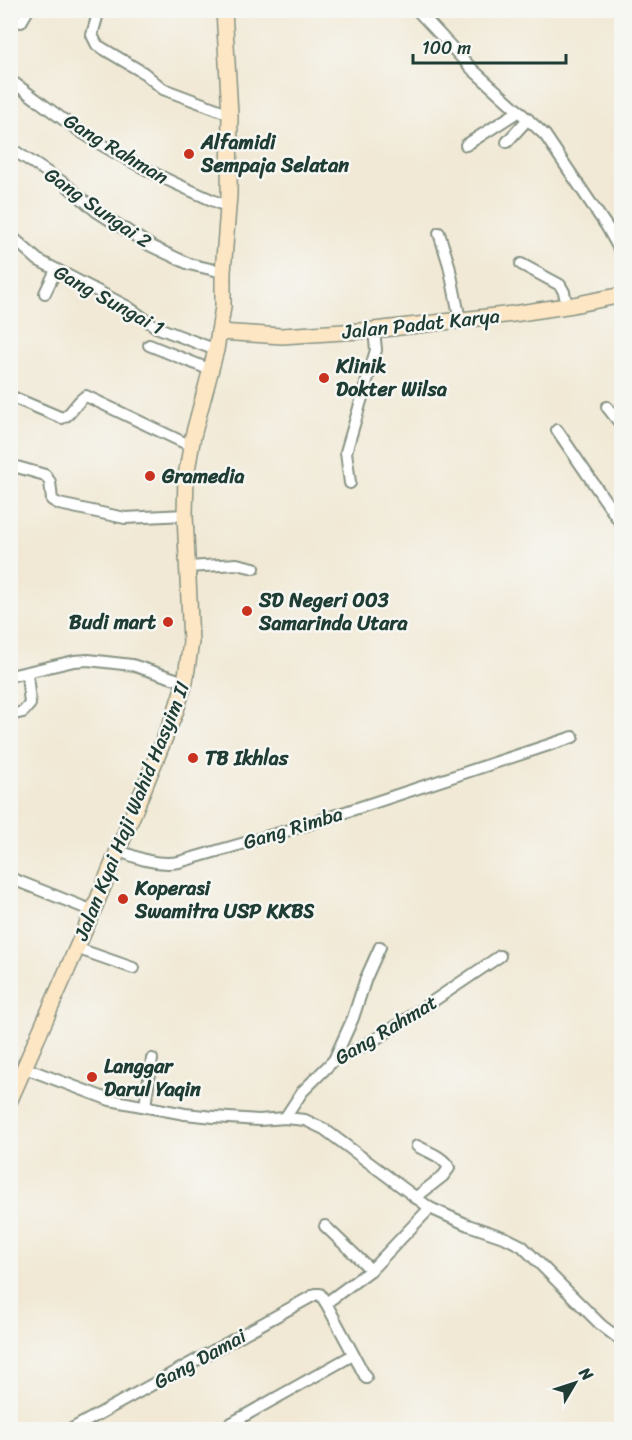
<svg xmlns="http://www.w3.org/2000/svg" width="632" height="1440" viewBox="0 0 632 1440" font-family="Sriracha,sans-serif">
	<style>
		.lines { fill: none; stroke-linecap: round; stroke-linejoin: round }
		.street-casing { stroke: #889384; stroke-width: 14 }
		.secondary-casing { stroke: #889384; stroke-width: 18 }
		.street { stroke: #fff; stroke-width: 10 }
		.secondary { stroke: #fce6c4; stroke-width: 15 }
		.poi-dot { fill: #c8321e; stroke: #f6f6f2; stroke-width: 2 }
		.labels { text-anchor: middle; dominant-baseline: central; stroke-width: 5; stroke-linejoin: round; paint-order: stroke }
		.poi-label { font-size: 20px; font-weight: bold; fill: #1f3d34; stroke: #f6f6f2; text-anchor: start }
		.street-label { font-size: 20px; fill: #1f3d34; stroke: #f6f6f2 }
	</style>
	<rect width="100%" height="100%" fill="#f6f6f2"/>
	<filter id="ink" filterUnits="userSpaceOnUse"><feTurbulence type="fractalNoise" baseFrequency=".0167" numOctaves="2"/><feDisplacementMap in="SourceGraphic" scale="12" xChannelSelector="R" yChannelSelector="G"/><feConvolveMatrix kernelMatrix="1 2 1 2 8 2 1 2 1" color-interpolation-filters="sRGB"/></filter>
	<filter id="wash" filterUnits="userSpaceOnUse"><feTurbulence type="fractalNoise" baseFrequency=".008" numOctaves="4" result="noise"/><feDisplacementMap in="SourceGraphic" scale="24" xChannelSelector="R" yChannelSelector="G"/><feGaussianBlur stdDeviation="1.35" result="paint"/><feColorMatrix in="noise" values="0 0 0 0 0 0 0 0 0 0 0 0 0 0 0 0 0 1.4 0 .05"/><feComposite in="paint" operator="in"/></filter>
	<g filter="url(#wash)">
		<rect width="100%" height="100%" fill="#f1e9d5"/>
	</g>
	<g filter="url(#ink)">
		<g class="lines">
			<g class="street-casing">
				<g id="street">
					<polyline points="99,10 92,35 97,45 144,73 163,89 230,114"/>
					<polyline points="417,10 473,70 545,135 607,227 622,254"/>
					<polyline points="21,22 28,10"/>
					<path d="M10,80C34,97 57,116 81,132C127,162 177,185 228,207"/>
					<polyline points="507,142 528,119"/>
					<polyline points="466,145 519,111"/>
					<polyline points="10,148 64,183 96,211 151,246 189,264 223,272"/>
					<polyline points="439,233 449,265 460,320"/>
					<polyline points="10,235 38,260 128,307 156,327 216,350"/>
					<polyline points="521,264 560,285 564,292 567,306"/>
					<polyline points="45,293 56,270"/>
					<polyline points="149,345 211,370"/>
					<path d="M10,396L62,418C72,415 76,401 86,396L191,446"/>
					<polyline points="607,407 622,426"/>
					<polyline points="557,430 622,525"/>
					<polyline points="10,465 45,475 50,482 52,500 59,504 125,518 185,515"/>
					<polyline points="350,483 346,452 376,350 374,330"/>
					<polyline points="188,567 237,564 254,568"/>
					<polyline points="10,676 74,661 88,660 132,665 185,682"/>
					<polyline points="10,715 23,712 30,704 27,673"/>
					<path d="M117,850C137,858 157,866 179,862L300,827L573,737"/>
					<polyline points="10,878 93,911"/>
					<polyline points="76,948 133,968"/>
					<polyline points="334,1060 353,1018 366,978 380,947"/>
					<polyline points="25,1068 110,1100 185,1114 214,1117 259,1120 285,1118 305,1120 324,1129 430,1208 468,1225 506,1238 522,1246 601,1325 622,1341"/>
					<polyline points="145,1106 152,1059"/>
					<polyline points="285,1118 302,1092 334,1060 360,1048 389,1031 500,956"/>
					<path d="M415,1198L443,1176L449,1168C444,1157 428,1152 417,1146"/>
					<polyline points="325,1226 371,1270"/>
					<polyline points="326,1303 366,1378"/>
					<polyline points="70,1430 316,1294 320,1294 326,1303 371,1270 430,1208"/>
					<polyline points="219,1430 353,1355"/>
				</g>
			</g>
			<g class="secondary-casing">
				<g id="secondary">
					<polyline points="219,332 282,336 374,330 513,314 573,305 622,295"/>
					<polyline points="10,1100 93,911 175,713 185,682 191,642 185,515 186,476 193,436 216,350 223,307 223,272 229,195 230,114 224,10"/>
				</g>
			</g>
			<use href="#street" class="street"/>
			<use href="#secondary" class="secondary"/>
		</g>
	</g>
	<g class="poi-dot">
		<circle cx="189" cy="154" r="6"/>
		<circle cx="324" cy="378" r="6"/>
		<circle cx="150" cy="476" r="6"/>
		<circle cx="247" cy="611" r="6"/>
		<circle cx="168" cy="622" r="6"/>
		<circle cx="193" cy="758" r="6"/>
		<circle cx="123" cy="899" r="6"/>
		<circle cx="92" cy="1077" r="6"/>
	</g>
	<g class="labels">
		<g class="poi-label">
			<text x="201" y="142">Alfamidi<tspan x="201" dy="23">Sempaja Selatan</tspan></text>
			<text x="336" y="366">Klinik<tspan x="336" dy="23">Dokter Wilsa</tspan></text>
			<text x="162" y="476">Gramedia</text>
			<text x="259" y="600">SD Negeri 003<tspan x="259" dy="23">Samarinda Utara</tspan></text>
			<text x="156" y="622" text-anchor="end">Budi mart</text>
			<text x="205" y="758">TB Ikhlas</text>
			<text x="135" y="888">Koperasi<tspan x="135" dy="23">Swamitra USP KKBS</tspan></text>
			<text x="104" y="1066">Langgar<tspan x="104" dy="23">Darul Yaqin</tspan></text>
		</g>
		<g class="street-label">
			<text transform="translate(116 149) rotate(31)">Gang Rahman</text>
			<text transform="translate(98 208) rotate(35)">Gang Sungai 2</text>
			<text transform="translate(109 300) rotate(29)">Gang Sungai 1</text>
			<text transform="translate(421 324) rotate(-6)">Jalan Padat Karya</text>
			<text transform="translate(132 811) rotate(-68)">Jalan Kyai Haji Wahid Hasyim II</text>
			<text transform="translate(293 828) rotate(-17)">Gang Rimba</text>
			<text transform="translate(386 1030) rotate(-31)">Gang Rahmat</text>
			<text transform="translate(200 1359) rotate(-29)">Gang Damai</text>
		</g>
	</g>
	<rect width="632" height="1440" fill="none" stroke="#f6f6f2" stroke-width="36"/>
	<g transform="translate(575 1383) rotate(51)" stroke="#f6f6f2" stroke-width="4.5" paint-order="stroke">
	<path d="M0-4.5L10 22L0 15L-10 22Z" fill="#1f3d34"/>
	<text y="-9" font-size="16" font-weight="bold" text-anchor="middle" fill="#1f3d34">N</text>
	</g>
	<path d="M413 54v9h153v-9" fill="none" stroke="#1f3d34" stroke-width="3"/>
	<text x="422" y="54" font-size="18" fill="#1f3d34" stroke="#f6f6f2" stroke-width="4.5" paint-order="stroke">100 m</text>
</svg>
